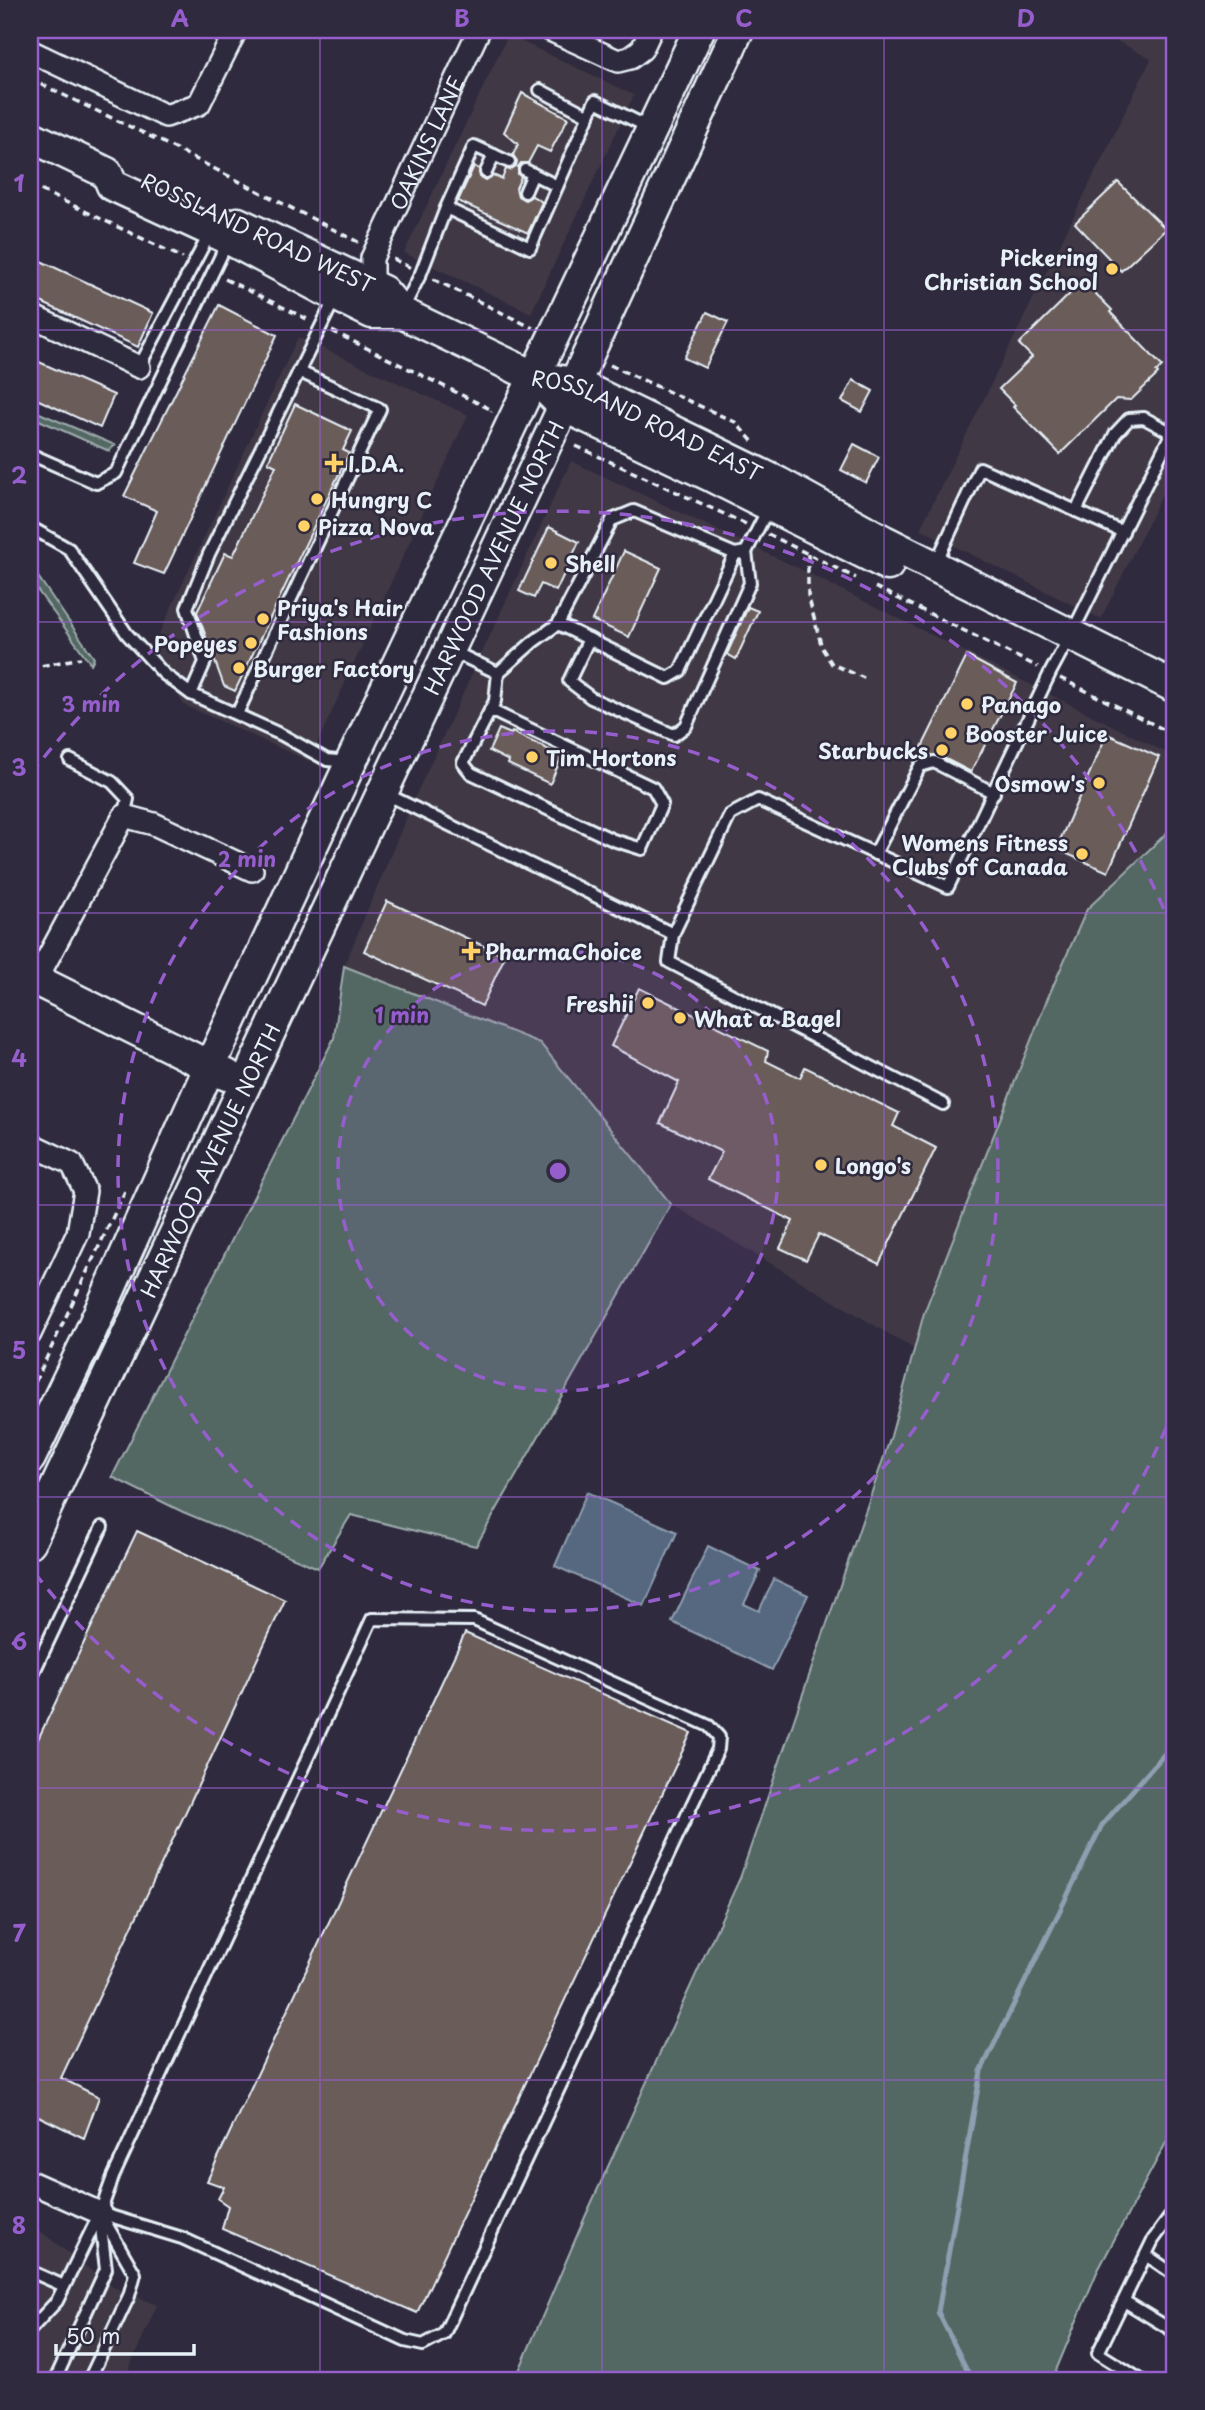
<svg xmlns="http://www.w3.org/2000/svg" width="1205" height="2410" viewBox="0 0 1205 2410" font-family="'Playpen Sans',sans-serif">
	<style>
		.built { fill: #413945 }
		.green { fill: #536863; stroke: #9eacae; stroke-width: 2 }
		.water { fill: #546780; stroke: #8f9eb0; stroke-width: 2 }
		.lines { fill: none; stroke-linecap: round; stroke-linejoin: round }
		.stream { stroke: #8f9eb0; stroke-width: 5 }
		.building { fill: #6b5b59; stroke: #e8f1f8; stroke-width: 2 }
		.lane-casing { stroke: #e8f1f8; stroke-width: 16 }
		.street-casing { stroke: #e8f1f8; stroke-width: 26 }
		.secondary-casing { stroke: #e8f1f8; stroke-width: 35 }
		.path { stroke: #e8f1f8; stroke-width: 3.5; stroke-dasharray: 7 5; stroke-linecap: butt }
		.lane { stroke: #2f2a3d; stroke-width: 10 }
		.street { stroke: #2f2a3d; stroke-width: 21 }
		.secondary { stroke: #2f2a3d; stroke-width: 30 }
		.grid { fill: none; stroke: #965dcd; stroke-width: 2; stroke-opacity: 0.55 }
		.ring { fill: none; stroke: #965dcd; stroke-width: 3.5; stroke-dasharray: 12 9 }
		.poi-dot { fill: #ffd166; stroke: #2f2a3d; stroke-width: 2.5 }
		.labels { text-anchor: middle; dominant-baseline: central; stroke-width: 5; stroke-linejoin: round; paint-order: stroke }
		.street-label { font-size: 21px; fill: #e8f1f8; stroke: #2f2a3d }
		.poi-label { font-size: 21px; font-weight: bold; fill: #e8f1f8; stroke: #2f2a3d; text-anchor: start }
		.centre { fill: #965dcd; stroke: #2f2a3d; stroke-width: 3.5 }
		.ring-label { font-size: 21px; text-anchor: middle; font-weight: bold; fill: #965dcd; stroke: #2f2a3d; stroke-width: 5; stroke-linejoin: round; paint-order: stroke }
		.neatline { fill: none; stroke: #965dcd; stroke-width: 2.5 }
		.grid-label { font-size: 23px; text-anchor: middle; font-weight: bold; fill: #965dcd }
	</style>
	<rect width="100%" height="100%" fill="#2f2a3d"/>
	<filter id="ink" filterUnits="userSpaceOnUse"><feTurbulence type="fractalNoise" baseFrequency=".0143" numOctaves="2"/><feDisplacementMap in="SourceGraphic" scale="14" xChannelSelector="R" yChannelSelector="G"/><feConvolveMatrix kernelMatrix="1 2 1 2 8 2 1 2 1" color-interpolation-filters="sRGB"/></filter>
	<g filter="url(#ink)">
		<g class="built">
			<polygon points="1096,30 1175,30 1175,468 1101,619 920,529 1151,59"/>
			<polygon points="508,35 634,95 531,313 404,253"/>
			<polygon points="298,337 468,415 309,761 184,705 151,651"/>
			<polygon points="571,461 798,568 1175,757 1175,825 1087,909 924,1313 914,1349 671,1204 540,1043 344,966 415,797"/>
			<polygon points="30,2223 111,2286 157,2305 124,2380 30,2380"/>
		</g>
		<g class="green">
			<polygon points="30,409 115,445 109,451 30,416"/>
			<polygon points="30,565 94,658 91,664 30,580"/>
			<polygon points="1175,825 1175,2126 1097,2272 1052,2380 515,2380 585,2217 740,1878 891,1436 924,1313 1046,1002 1087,909"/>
			<polygon points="344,966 540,1043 671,1204 476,1546 351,1515 318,1568 183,1512 112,1477 334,1038"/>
		</g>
		<g class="water">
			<polygon points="587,1492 677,1532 644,1606 555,1566"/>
			<polygon points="708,1546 760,1571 744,1604 759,1611 774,1579 808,1595 772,1670 672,1622"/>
		</g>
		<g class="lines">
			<polyline class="stream" points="972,2380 938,2312 981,2071 1102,1825 1175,1742"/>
		</g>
		<g class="building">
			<polygon points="522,93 568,118 550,152 537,146 528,163 521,163 518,167 518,174 521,177 516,188 518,196 525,200 532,196 542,202 528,233 458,201 474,166 479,169 480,177 486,180 493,175 502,179 506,169 510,170 516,166 517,161 513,155 518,144 504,132"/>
			<polygon points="1118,182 1166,229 1121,271 1075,223"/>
			<polygon points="30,256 153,313 138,347 30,297"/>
			<polygon points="1083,281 1112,310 1110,312 1162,366 1156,372 1158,374 1131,400 1116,399 1060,454 1013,407 1015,405 999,389 1032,357 1019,344"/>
			<polygon points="219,305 277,335 164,574 134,563 157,511 124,496"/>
			<polygon points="707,312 728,322 705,368 684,358"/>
			<polygon points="30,358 114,395 100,428 30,396"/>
			<polygon points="853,380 873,391 862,412 842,401"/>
			<polygon points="295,404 352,431 343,450 349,453 235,691 224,686 197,612 225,553 233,556 276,466 268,462"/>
			<polygon points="854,444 879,457 866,483 841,470"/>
			<polygon points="549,527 579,542 556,591 541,584 534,598 519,591"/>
			<polygon points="624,551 661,568 629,637 592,620"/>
			<polygon points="748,607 758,611 736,659 727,654"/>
			<polygon points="967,656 1017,683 971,772 938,755 929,755 920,751"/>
			<polygon points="499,729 511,734 512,732 562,756 550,784 508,764 509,761 489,751"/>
			<polygon points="1107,734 1159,757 1108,872 1056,849"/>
			<polygon points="387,901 505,956 482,1006 364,951"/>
			<polygon points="639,988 768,1051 766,1061 800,1078 805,1067 899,1113 893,1126 936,1148 879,1264 819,1234 806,1260 780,1248 793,1221 708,1179 722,1152 660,1123 679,1082 611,1046"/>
			<polygon points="137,1531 285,1600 61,2078 99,2097 84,2138 30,2112 30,1756"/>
			<polygon points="465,1633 691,1733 417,2313 222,2229 228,2206 218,2199 224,2187 207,2181"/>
		</g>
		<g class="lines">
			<g class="lane-casing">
				<g id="lane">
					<polyline points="540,90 589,116"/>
					<polyline points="525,170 557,186"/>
					<polyline points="486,172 494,155"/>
					<polyline points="525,192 533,174"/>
					<polyline points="446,208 474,146 509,162"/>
					<polyline points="335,298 209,554 187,608 205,662 191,694 282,735 327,760 347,762"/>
					<polyline points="403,309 421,273 446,208 530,248 595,101 650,128"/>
					<polyline points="139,367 210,233"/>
					<polyline points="30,454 96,483 116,473 228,241"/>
					<polyline points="1076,511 1115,434 1129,419 1144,418 1172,433"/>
					<polyline points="30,527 69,549 127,634 164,674 191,694"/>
					<polyline points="935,565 980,468 1123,532"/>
					<polyline points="558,624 668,678 680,671 735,554"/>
					<polyline points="589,639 569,681 591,698 674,735 686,726 750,583 746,552"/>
					<polyline points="452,651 498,673 533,642 558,624 612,520 634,511 735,554 746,552 768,509"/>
					<polyline points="490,710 653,788 662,804 642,849 613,840 471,773 463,763 495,701 498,673"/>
					<polyline points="237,714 380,409 298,371"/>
					<polyline points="70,760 112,782 128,799 124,816"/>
					<polyline points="384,793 673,934 730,815 758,800 948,887 1050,673 1078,621 1175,426"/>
					<polyline points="875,854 920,766 934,762 994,793"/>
					<polyline points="673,934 669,962 943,1104"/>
					<polyline points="30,1680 102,1527"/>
					<polyline points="1146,2255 1175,2275"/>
					<polyline points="30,2271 64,2286"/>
					<polyline points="1124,2301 1175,2332"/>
					<polyline points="30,2330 57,2301 100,2213 113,2177 372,1619 474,1620 709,1726 719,1737 718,1749 444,2334 423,2345 405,2341 182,2238 100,2213"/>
					<polyline points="55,2380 106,2269 100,2219"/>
					<polyline points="89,2380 129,2296 135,2274 100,2213"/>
					<polyline points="1141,2380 1098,2353 1153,2240 1175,2210"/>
				</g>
			</g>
			<g class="street-casing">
				<g id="street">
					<polyline points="550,30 618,61 630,58 642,49 651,30"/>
					<polyline points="30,51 166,116 199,104 236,30"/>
					<path id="s1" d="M376,288L372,275V258L479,30"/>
					<polyline points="30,315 139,367"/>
					<polyline points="36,980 124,816 154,824 252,870"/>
					<polyline points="30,1144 72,1164 85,1191 78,1233 30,1334"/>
					<polyline points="30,2182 100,2213"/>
				</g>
			</g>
			<g class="secondary-casing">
				<g id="secondary">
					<path id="s2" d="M30,136L107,173L112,185L229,239L323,289L372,313H402L535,377L574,383L779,483L884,541L1175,687"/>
					<polyline points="238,223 383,291 402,313"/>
					<polyline points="550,393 563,406 713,477 888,565"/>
					<polyline points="30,977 227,1075"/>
					<polyline points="30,1458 86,1342 210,1066 351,762 699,30"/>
					<path id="s3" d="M30,1542L588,355L738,30"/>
				</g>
			</g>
			<g class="path">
				<polyline points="30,79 162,142 360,243"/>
				<polyline points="30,185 183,258"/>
				<polyline points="393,259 411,268"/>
				<polyline points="225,279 309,320"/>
				<polyline points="433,279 533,328"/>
				<polyline points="332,331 492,410 491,412"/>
				<polyline points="610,365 735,422 755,444"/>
				<polyline points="576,446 746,524"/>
				<polyline points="768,534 856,578"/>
				<polyline points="808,554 808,595 822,648 832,664 864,678"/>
				<polyline points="875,587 1038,667"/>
				<polyline points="30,668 81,658"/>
				<polyline points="1060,678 1175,735"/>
				<polyline points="30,1393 126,1189"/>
			</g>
			<use href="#lane" class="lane"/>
			<use href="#street" class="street"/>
			<use href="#secondary" class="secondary"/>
		</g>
	</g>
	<path class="grid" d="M320,30V2380M602,30V2380M884,30V2380M30,330H1175M30,622H1175M30,913H1175M30,1205H1175M30,1497H1175M30,1788H1175M30,2080H1175"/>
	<circle cx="558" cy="1171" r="220" fill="#965dcd" fill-opacity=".12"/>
	<g class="ring">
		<circle cx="558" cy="1171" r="220"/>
		<circle cx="558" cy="1171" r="440"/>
		<path d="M1174 1408A660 660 0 0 1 31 1568M31 774A660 660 0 0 1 1174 934"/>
	</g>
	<g class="poi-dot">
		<circle cx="1112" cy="269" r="7"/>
		<path d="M330.5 452.5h7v7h7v7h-7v7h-7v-7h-7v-7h7z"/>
		<circle cx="317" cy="499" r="7"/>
		<circle cx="304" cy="526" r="7"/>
		<circle cx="551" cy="563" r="7"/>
		<circle cx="263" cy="619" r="7"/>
		<circle cx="251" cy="643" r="7"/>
		<circle cx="239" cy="668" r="7"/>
		<circle cx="967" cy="704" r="7"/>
		<circle cx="951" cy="733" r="7"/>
		<circle cx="942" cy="750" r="7"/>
		<circle cx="532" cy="757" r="7"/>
		<circle cx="1099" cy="783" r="7"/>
		<circle cx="1082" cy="854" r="7"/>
		<path d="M467.5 940.5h7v7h7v7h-7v7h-7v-7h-7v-7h7z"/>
		<circle cx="648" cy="1003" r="7"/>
		<circle cx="680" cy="1018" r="7"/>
		<circle cx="821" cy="1165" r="7"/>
	</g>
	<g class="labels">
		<g class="street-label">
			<text stroke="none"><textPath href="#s1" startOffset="158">OAKINS LANE</textPath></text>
			<text transform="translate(258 232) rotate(25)">ROSSLAND ROAD WEST</text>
			<text stroke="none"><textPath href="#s2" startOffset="688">ROSSLAND ROAD EAST</textPath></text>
			<text stroke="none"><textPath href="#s3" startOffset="1088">HARWOOD AVENUE NORTH</textPath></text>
			<text stroke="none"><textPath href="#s3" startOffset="422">HARWOOD AVENUE NORTH</textPath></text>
		</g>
		<g class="poi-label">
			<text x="1098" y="257" text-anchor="end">Pickering<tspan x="1098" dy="24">Christian School</tspan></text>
			<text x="348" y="463">I.D.A.</text>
			<text x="331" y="499">Hungry C</text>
			<text x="318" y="526">Pizza Nova</text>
			<text x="565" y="563">Shell</text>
			<text x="277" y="607">Priya's Hair<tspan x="277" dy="24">Fashions</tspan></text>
			<text x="237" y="643" text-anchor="end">Popeyes</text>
			<text x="253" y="668">Burger Factory</text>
			<text x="981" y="704">Panago</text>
			<text x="965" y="733">Booster Juice</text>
			<text x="928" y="750" text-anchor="end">Starbucks</text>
			<text x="546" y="757">Tim Hortons</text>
			<text x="1085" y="783" text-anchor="end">Osmow's</text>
			<text x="1068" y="842" text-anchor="end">Womens Fitness<tspan x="1068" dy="24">Clubs of Canada</tspan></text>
			<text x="485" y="951">PharmaChoice</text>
			<text x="634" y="1003" text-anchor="end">Freshii</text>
			<text x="694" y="1018">What a Bagel</text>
			<text x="835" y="1165">Longo's</text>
		</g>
	</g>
	<circle cx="558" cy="1171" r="10" class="centre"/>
	<g class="ring-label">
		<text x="91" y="712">3 min</text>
		<text x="247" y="867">2 min</text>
		<text x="402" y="1023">1 min</text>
	</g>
	<rect width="1205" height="2410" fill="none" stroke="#2f2a3d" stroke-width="77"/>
	<path d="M56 2344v10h138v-10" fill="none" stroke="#e8f1f8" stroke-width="3.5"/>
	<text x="66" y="2344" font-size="21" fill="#e8f1f8" stroke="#2f2a3d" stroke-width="5" paint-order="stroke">50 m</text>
	<rect x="38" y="38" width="1128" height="2334" class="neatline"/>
	<g class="grid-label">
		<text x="180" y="27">A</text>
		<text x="462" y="27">B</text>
		<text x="744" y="27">C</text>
		<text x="1026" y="27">D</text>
		<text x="19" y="192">1</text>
		<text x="19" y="484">2</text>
		<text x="19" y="776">3</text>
		<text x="19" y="1067">4</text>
		<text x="19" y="1359">5</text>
		<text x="19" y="1650">6</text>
		<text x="19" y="1942">7</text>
		<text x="19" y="2234">8</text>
	</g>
</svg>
